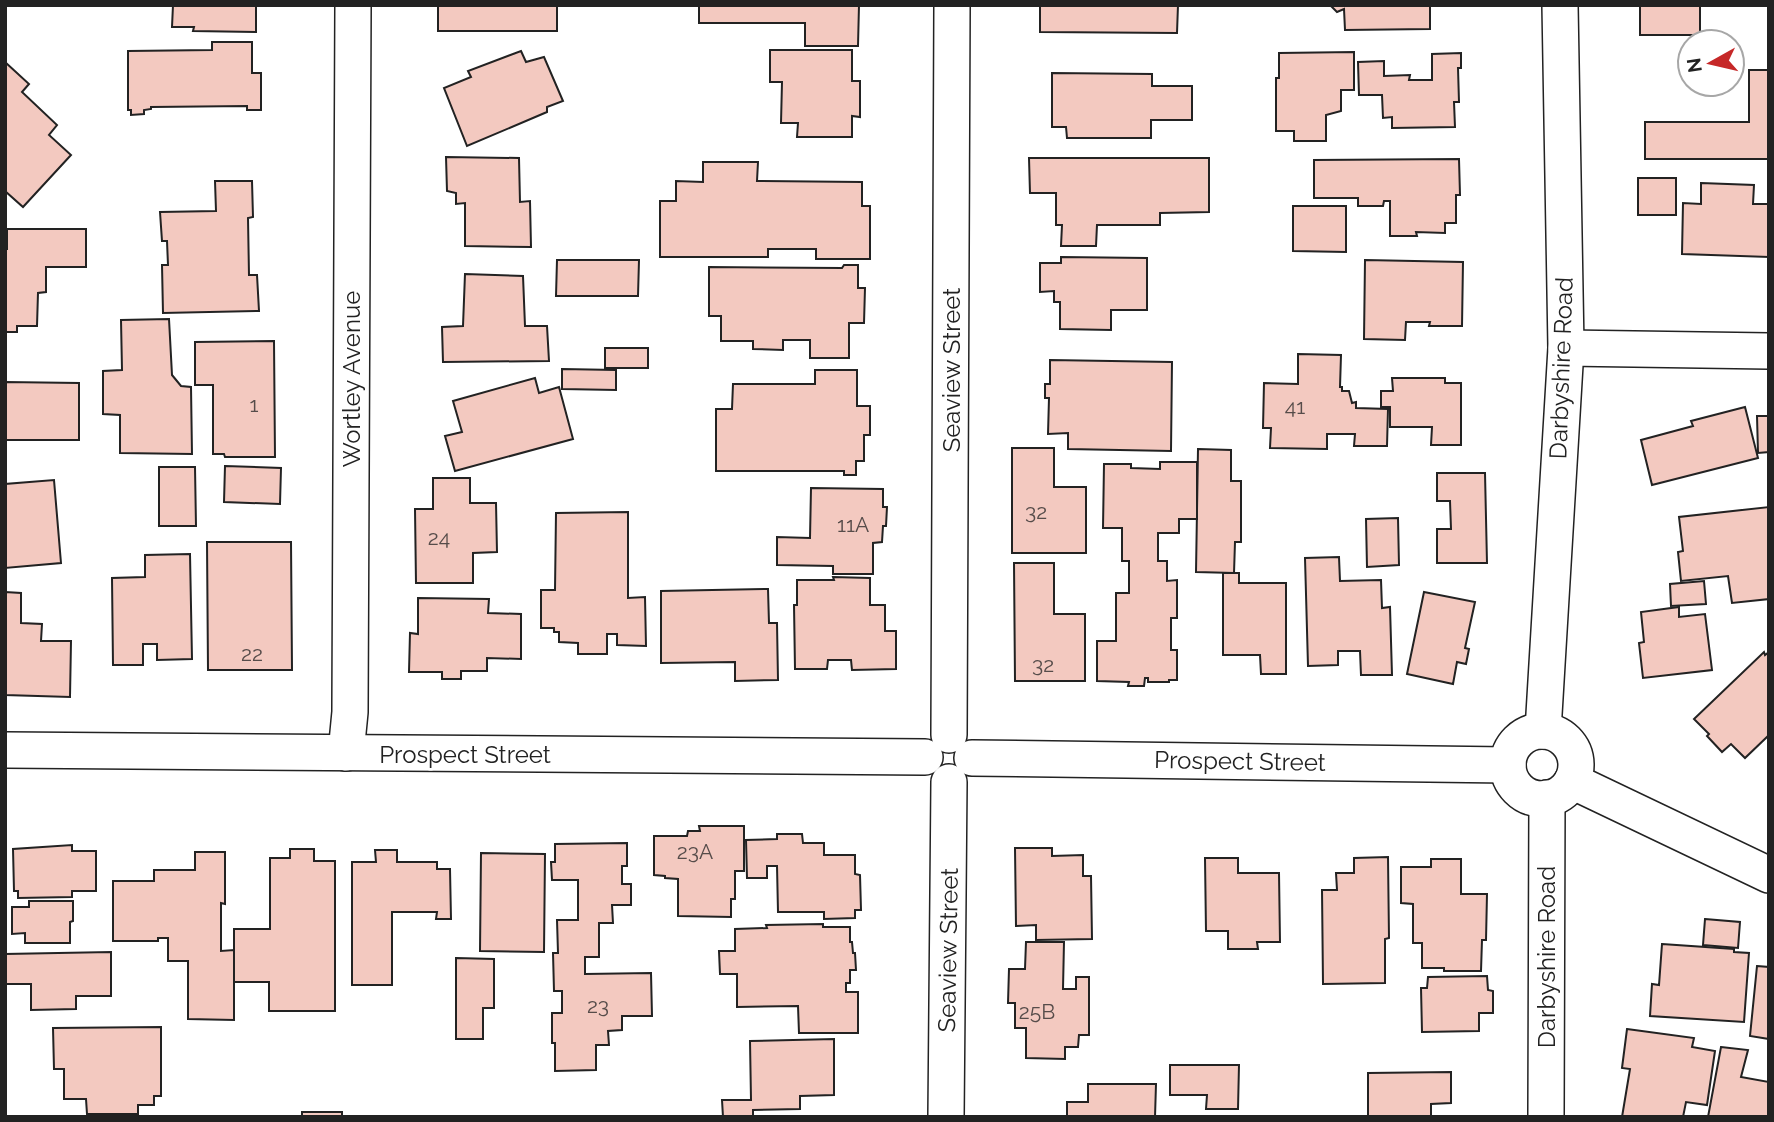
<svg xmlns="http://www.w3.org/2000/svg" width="1774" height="1122" viewBox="0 0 1774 1122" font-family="Raleway,sans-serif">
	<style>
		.building { fill: #f3c9c0; stroke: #222; stroke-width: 2 }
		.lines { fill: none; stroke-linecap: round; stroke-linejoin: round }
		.minor-casing { stroke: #222; stroke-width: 38 }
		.minor { stroke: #fff; stroke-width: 35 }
		.labels { text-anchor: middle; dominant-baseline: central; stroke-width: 5; stroke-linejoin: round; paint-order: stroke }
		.number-label { font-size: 21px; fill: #564c4a }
		.street-label { font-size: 24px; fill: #222; stroke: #fff }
	</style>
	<rect width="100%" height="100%" fill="#fff"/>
	<g class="building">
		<polygon points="173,5 256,5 256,32 193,31 194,27 172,27"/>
		<rect x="438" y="5" width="119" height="26"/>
		<polygon points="699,5 859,5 858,46 805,46 805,23 699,23"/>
		<polygon points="1040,5 1178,5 1177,33 1040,32"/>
		<polygon points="1330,5 1430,5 1430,29 1345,30 1344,9 1337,12"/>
		<rect x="1640" y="5" width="60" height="30"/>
		<polygon points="212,42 252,42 252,73 261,73 261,110 247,110 247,106 151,107 151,109 144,110 144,114 131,115 131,110 128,110 128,51 212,50"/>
		<polygon points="770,50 852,50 852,81 860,81 860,117 852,116 852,137 797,137 798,123 781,123 782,82 770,82"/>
		<polygon points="521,51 526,62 544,57 563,101 547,107 547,112 467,146 444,88 471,77 468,71"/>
		<polygon points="1354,52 1354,90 1341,90 1341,111 1326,115 1326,141 1294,141 1294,131 1276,131 1276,78 1279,78 1279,53"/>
		<polygon points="1461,53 1461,68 1458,68 1459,102 1454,102 1455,127 1392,128 1392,117 1383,118 1382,95 1359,95 1358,62 1384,61 1384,76 1410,75 1409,80 1432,80 1432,54"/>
		<polygon points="5,62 29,84 22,92 57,125 49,135 71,155 23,207 5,191"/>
		<polygon points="1749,70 1769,70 1769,159 1645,159 1645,122 1749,122"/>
		<polygon points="1052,73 1152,74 1152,86 1192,86 1192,120 1151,120 1151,138 1067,138 1066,127 1052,127"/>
		<polygon points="446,157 519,158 520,202 530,201 531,247 465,246 465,203 456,204 456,193 447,191"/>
		<polygon points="1029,158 1209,158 1209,212 1160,213 1160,225 1097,225 1096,246 1061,246 1062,225 1056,225 1056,193 1030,193"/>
		<polygon points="1459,159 1460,195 1456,195 1456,223 1445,223 1445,233 1416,232 1417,236 1390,236 1390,201 1384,201 1383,206 1358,206 1358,198 1314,198 1314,160"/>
		<polygon points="703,162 758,162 757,181 862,182 862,206 870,206 870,259 816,259 816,249 768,249 768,257 660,257 660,201 676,201 676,181 703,182"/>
		<rect x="1638" y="178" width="38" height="37"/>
		<polygon points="215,181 252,181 253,217 248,218 249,275 257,275 259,311 163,313 162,265 168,265 167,241 162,241 160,212 216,211"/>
		<polygon points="1701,183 1754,185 1753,204 1769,204 1769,257 1682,254 1683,203 1701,204"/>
		<polygon points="1293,206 1346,206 1346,252 1293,251"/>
		<polygon points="7,229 86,229 86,267 46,267 46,292 38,293 37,326 17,326 17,332 5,332 5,249 7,249"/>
		<polygon points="1061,257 1147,258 1147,310 1111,310 1111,330 1060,329 1060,302 1054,302 1054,291 1040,292 1040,263 1061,263"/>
		<polygon points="557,260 639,260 638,296 556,296"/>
		<polygon points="1365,260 1463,262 1462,326 1429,326 1430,322 1406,322 1405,340 1364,339"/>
		<polygon points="844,265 858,265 858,288 865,288 864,323 849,323 849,358 810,358 810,340 783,340 783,350 753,349 753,341 721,341 721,316 709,316 709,267 842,268"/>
		<polygon points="465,274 523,276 525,326 547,326 549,361 443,362 442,327 463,326"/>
		<polygon points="169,319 172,375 181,386 191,387 192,454 120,453 120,415 103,414 103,371 122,370 121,320"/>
		<polygon points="274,341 275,457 225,457 224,454 213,454 213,385 195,385 195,342"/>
		<rect x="605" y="348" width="43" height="20"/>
		<polygon points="1298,354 1341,355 1340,387 1342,387 1342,391 1349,391 1352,403 1356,402 1356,408 1388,409 1387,446 1354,446 1355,434 1327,434 1327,449 1270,448 1271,428 1263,428 1264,383 1298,384"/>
		<polygon points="1050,360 1172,362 1171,451 1068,449 1068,433 1048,434 1049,398 1045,398 1045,384 1050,384"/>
		<polygon points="562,369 616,370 616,390 562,389"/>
		<polygon points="815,370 857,370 857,406 870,406 870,435 864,435 864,461 856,461 856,475 844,475 844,471 716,471 716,409 732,409 733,384 815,384"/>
		<polygon points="535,378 539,393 559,387 573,439 455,471 445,436 462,432 453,401"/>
		<polygon points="1392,378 1445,378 1445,383 1461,383 1461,445 1431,445 1432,427 1390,427 1390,407 1381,407 1381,391 1393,391"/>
		<polygon points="5,382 79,383 79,440 5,440"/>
		<polygon points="1745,407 1758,458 1652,485 1641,440 1693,426 1691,421"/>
		<polygon points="1757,416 1769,416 1769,452 1758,453"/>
		<polygon points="1012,448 1054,448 1054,487 1086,487 1086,553 1012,553"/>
		<polygon points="1198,449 1231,450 1231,481 1241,481 1241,542 1235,542 1234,573 1196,572"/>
		<polygon points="1160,462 1197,462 1197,519 1179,519 1179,533 1158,533 1158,561 1167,561 1167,581 1177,580 1177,618 1171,618 1171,650 1177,650 1177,680 1169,680 1169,682 1148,682 1148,678 1145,678 1144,686 1128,686 1129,682 1097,681 1097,641 1116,641 1116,593 1129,593 1129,561 1122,561 1122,528 1103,528 1104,464 1131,464 1131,468 1160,469"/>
		<polygon points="225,466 281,468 280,504 224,502"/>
		<polygon points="159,467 195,467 196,526 159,526"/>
		<polygon points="1437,473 1485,473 1487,563 1437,563 1437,529 1451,529 1450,501 1437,501"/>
		<polygon points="433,478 470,478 470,503 496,503 497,552 473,553 473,583 416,583 415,509 433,509"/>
		<polygon points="54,480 61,563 5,568 5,484"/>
		<polygon points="811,488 883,489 883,507 887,507 886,526 883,526 882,542 873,543 873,574 833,574 833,566 777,565 777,537 810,538"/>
		<polygon points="1769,507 1769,599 1732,603 1728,576 1681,581 1678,552 1683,551 1679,517"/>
		<polygon points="628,512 628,598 645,597 646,646 617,645 617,634 607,634 607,654 578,654 578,643 559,642 559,632 554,632 554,628 541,628 541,590 555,590 556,513"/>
		<polygon points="1398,518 1399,565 1367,567 1366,519"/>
		<polygon points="207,542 291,542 292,670 208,670"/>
		<polygon points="190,554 192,659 157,660 157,644 143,644 143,665 113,665 112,578 145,577 145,555"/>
		<polygon points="1339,557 1340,581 1381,580 1382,608 1390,607 1392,675 1361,675 1360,651 1338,651 1338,665 1308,666 1305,558"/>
		<polygon points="1014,563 1054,563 1054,614 1085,614 1085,681 1015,681"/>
		<polygon points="1223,573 1239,573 1239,583 1286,583 1286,674 1261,674 1260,655 1223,655"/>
		<polygon points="833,577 870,578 870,605 885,605 885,631 896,631 896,669 852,670 851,660 828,660 827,669 795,669 794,605 797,605 797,580 834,580"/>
		<polygon points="1704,581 1706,604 1671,606 1670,584"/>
		<polygon points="768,589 769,623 777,623 778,680 735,681 735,662 661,663 661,591"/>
		<polygon points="5,592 21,593 21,623 42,624 41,641 71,641 70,697 5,695"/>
		<polygon points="1424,592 1475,602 1465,648 1469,649 1466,664 1457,662 1453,684 1407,674"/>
		<polygon points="418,598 489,599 488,613 521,614 521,659 487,658 487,671 461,671 461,679 442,679 442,672 409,672 410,633 418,634"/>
		<polygon points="1679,607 1679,617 1705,614 1712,670 1643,678 1639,643 1644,642 1641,612"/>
		<polygon points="1764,652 1765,655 1769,652 1769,735 1745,758 1731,744 1722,752 1707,736 1709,734 1694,719"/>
		<polygon points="699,826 744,826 744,871 735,871 735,899 731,899 731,917 678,916 678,879 665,878 665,876 654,875 654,836 687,836 688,831 700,831"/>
		<polygon points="777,834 802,834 803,843 824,843 824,855 855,855 855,874 860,875 861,910 855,910 855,918 824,919 824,912 778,912 777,866 767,866 767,878 747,878 746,840 777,839"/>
		<polygon points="627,843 627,866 622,866 622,884 631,884 631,905 612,905 613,923 599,923 599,957 585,957 585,974 651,973 652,1016 622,1016 622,1030 608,1031 609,1045 596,1045 596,1070 555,1071 555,1043 552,1043 552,1013 562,1013 562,991 554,991 553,953 558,953 557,920 578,920 578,880 552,880 551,862 555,862 555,844"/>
		<polygon points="72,845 72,851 96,851 96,891 72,891 72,897 18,898 18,891 14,891 13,849"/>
		<polygon points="1015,848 1052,848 1052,856 1083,855 1083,876 1091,876 1092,939 1036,940 1036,925 1016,926"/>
		<polygon points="290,849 314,849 314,861 335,861 335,1011 269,1011 269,982 234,982 234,929 270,929 270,858 290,858"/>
		<polygon points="375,850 397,850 397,862 437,862 437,869 450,869 451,919 436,919 437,912 392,912 392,985 352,985 352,862 376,862"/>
		<polygon points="195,852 225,852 225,904 221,903 221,951 234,950 234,1020 188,1019 188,961 168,961 168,938 158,938 158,941 113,941 113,881 154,881 154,870 195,870"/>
		<polygon points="481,853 545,854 544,952 480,951"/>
		<polygon points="1388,857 1389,938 1385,939 1385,983 1323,984 1322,890 1337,890 1336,873 1354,873 1354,858"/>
		<polygon points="1205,858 1238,858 1238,873 1279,873 1280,942 1257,942 1258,949 1228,949 1228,931 1206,931"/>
		<polygon points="1431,859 1461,859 1461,894 1487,894 1486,940 1482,940 1481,971 1444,971 1444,968 1422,968 1422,943 1413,943 1413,904 1401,903 1401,867 1431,867"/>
		<polygon points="29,901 73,901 73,921 70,922 70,943 25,943 25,933 12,934 12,907 29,907"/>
		<polygon points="1705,919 1740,922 1738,948 1703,945"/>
		<polygon points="823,924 823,927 850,927 850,942 852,942 853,953 855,953 856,970 850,970 850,983 846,983 846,992 858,992 858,1033 799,1033 798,1006 737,1007 737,974 720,974 719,951 735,951 735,929 767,928 766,925"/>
		<polygon points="1026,942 1064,942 1063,989 1076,989 1076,977 1089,977 1089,1035 1079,1035 1078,1047 1065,1047 1065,1059 1026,1058 1026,1028 1015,1028 1015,1003 1008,1003 1009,969 1025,969"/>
		<polygon points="1662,944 1734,949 1734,952 1749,953 1744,1022 1650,1016 1652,984 1659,985"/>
		<polygon points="111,952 111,996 76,996 76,1009 31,1010 31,984 6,984 5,954"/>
		<polygon points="456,958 494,959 494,1008 483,1008 483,1039 456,1039"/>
		<polygon points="1757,966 1769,967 1769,1039 1750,1036"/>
		<polygon points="1487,976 1488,990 1493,991 1493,1013 1479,1013 1479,1031 1422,1032 1421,988 1427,988 1428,977"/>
		<polygon points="161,1027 161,1096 154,1096 154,1105 138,1105 138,1114 87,1114 86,1099 64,1099 64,1069 54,1069 53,1028"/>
		<polygon points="1627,1029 1694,1038 1692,1047 1715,1051 1707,1105 1686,1102 1683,1117 1622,1117 1630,1069 1622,1068"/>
		<polygon points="834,1039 834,1095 800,1096 800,1109 753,1110 753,1117 723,1117 722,1100 751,1100 750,1041"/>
		<polygon points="1721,1047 1748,1050 1741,1077 1769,1082 1769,1117 1708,1117"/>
		<polygon points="1170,1065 1239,1065 1238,1109 1206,1109 1207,1095 1170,1095"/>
		<polygon points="1451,1072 1451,1103 1431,1104 1431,1117 1368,1117 1368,1073"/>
		<polygon points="1088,1084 1156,1084 1155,1117 1067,1117 1067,1102 1088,1102"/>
		<rect x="302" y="1112" width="40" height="5"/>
	</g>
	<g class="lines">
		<g class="minor-casing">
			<g id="minor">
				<polyline points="1566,348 1769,351"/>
				<polyline points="1543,731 1566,348 1560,5"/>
				<circle cx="1542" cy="765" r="34"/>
				<polyline points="949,735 952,5"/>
				<polyline points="5,750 925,757"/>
				<polyline points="346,753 350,712 353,5"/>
				<polyline points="972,758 1508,765"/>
				<polyline points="1572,781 1769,875"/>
				<polyline points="946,1117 949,782"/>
				<polyline points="1546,1117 1547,798"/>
			</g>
		</g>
		<use href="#minor" class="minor"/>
	</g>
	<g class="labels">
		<g class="number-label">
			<text x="254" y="404">1</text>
			<text x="1295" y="406">41</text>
			<text x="1036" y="511">32</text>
			<text x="853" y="524">11A</text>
			<text x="439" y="537">24</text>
			<text x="252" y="653">22</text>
			<text x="1043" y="664">32</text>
			<text x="695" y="851">23A</text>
			<text x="598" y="1005">23</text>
			<text x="1037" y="1011">25B</text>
		</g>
		<g class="street-label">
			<text transform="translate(1561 368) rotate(-88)">Darbyshire Road</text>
			<text transform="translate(951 370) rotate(-90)">Seaview Street</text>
			<text transform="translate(351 379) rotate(-90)">Wortley Avenue</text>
			<text x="465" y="754">Prospect Street</text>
			<text transform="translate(1240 761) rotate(1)">Prospect Street</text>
			<text transform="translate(948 950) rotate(-89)">Seaview Street</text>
			<text transform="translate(1546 957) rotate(-90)">Darbyshire Road</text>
		</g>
	</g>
	<rect width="1774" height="1122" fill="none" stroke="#222222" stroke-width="14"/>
	<g transform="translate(1711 63) rotate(262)"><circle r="33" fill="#ffffff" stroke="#a7a7a7" stroke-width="2"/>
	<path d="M0-5L12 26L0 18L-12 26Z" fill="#c62828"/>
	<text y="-10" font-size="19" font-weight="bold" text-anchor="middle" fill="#222222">N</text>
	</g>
</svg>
